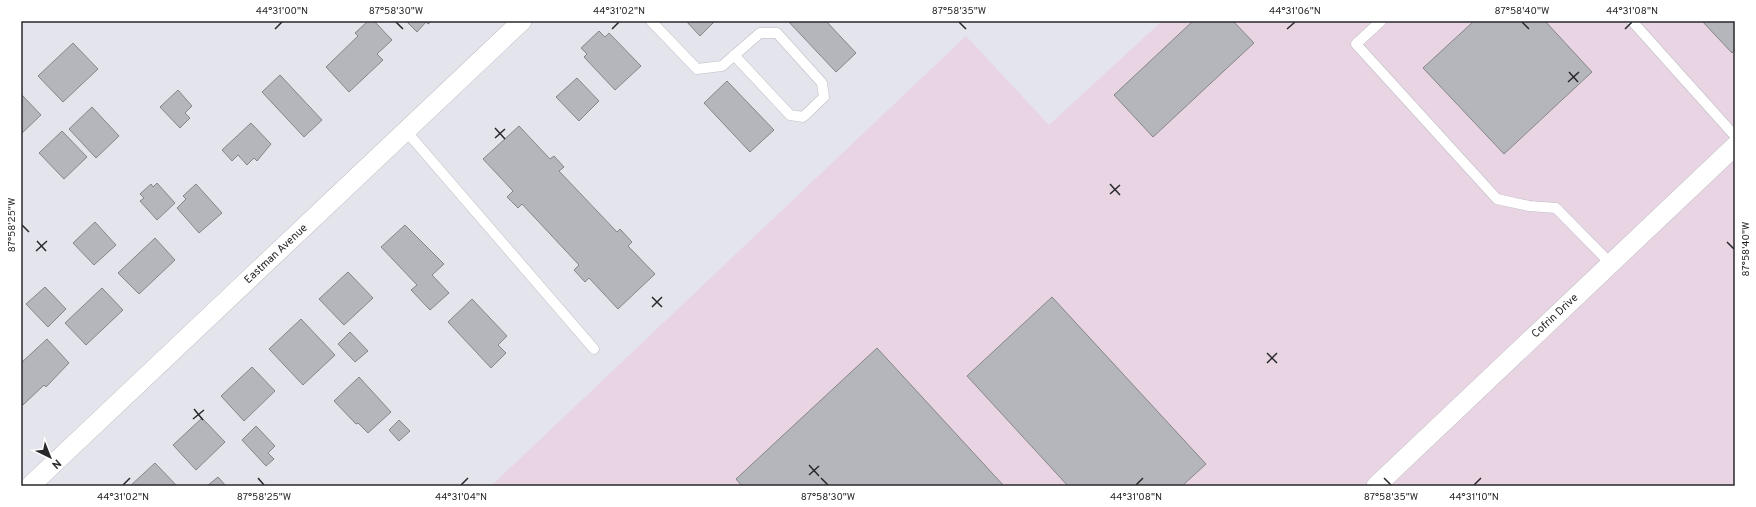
<svg xmlns="http://www.w3.org/2000/svg" width="1756" height="507" viewBox="0 0 1756 507" font-family="Overpass,sans-serif">
	<style>
		.industrial { fill: #e9d4e3 }
		.building { fill: #b5b5bc; stroke: #86858c }
		.lines { fill: none; stroke-linecap: round; stroke-linejoin: round }
		.service-casing { stroke: #bdbdc4; stroke-width: 11 }
		.minor-casing { stroke: #bdbdc4; stroke-width: 20 }
		.service { stroke: #fff; stroke-width: 10 }
		.minor { stroke: #fff; stroke-width: 19 }
		.ticks { fill: none; stroke: #28282b; stroke-width: 1.5 }
		.labels { text-anchor: middle; dominant-baseline: central; stroke-width: 3.5; stroke-linejoin: round; paint-order: stroke }
		.street-label { font-size: 11px; fill: #28282b; stroke: #fff }
		.neatline { fill: none; stroke: #28282b; stroke-width: 1.5 }
		.ticks-label { font-size: 10px; text-anchor: middle; fill: #28282b }
	</style>
	<rect width="100%" height="100%" fill="#e4e4ec"/>
	<polygon class="industrial" points="1162,21 1735,21 1735,486 491,486 966,36 1049,125"/>
	<g class="building">
		<polygon points="368,21 374,21 392,40 377,54 383,60 349,92 326,67 358,36 355,33"/>
		<polygon points="406,21 432,21 428,24 426,22 417,32"/>
		<polygon points="686,21 715,21 700,36"/>
		<polygon points="788,21 826,21 856,53 836,72"/>
		<polygon points="1193,21 1233,21 1254,43 1153,137 1114,95"/>
		<polygon points="1474,21 1545,21 1592,72 1504,154 1423,68"/>
		<polygon points="1702,21 1735,21 1735,49 1732,53"/>
		<polygon points="599,31 605,37 609,33 641,66 615,90 584,57 587,54 581,48"/>
		<polygon points="73,43 98,69 63,102 38,76"/>
		<polygon points="280,75 322,120 304,137 262,92"/>
		<polygon points="577,78 599,101 579,121 556,97"/>
		<polygon points="727,81 774,130 750,152 704,103"/>
		<polygon points="178,90 192,106 185,113 190,118 180,128 160,107"/>
		<polygon points="21,94 41,115 21,134"/>
		<polygon points="92,107 119,136 96,158 69,129"/>
		<polygon points="251,123 271,144 257,161 254,158 247,165 238,155 232,161 222,150"/>
		<polygon points="519,126 550,159 554,156 564,167 559,171 617,232 620,229 632,242 628,246 655,274 618,309 589,278 585,282 574,270 579,265 522,204 518,208 507,197 513,191 483,159"/>
		<polygon points="62,131 87,157 64,179 39,153"/>
		<polygon points="157,183 175,203 157,220 140,201 144,198 140,194 151,184 153,187"/>
		<polygon points="196,184 222,213 199,233 177,208 186,199 183,196"/>
		<polygon points="95,222 116,245 94,265 73,243"/>
		<polygon points="405,225 444,264 432,275 449,293 430,310 411,290 417,285 381,247"/>
		<polygon points="155,238 175,260 139,294 118,273"/>
		<polygon points="348,272 373,298 344,325 319,299"/>
		<polygon points="45,287 66,309 48,327 26,304"/>
		<polygon points="102,288 123,310 86,345 65,323"/>
		<polygon points="1052,297 1206,464 1182,486 1068,486 967,376"/>
		<polygon points="472,299 507,336 498,345 506,353 491,368 448,322"/>
		<polygon points="301,319 335,355 303,385 269,349"/>
		<polygon points="350,332 368,351 355,362 338,344"/>
		<polygon points="47,339 69,363 46,387 44,385 23,405 21,402 21,363"/>
		<polygon points="877,348 1004,486 742,486 736,479"/>
		<polygon points="252,367 275,391 244,421 221,396"/>
		<polygon points="359,377 391,412 368,433 358,423 356,424 334,401"/>
		<polygon points="202,418 225,442 196,470 173,445"/>
		<polygon points="399,420 410,431 399,441 389,430"/>
		<polygon points="256,426 275,446 268,453 274,459 266,466 242,440"/>
		<polygon points="155,463 177,486 130,486"/>
		<polygon points="218,477 226,486 207,486"/>
	</g>
	<g class="lines">
		<g class="service-casing">
			<g id="service">
				<polyline points="651,21 697,69 722,66 760,33 777,33 822,83 824,97 803,117 790,115 734,55"/>
				<polyline points="1381,21 1356,44 1497,199 1529,206 1556,208 1611,264"/>
				<polyline points="1632,21 1735,136"/>
				<polyline points="406,131 594,349"/>
			</g>
		</g>
		<g class="minor-casing">
			<g id="minor">
				<polyline points="30,486 522,21"/>
				<polyline points="1376,486 1735,146"/>
			</g>
		</g>
		<use href="#service" class="service"/>
		<use href="#minor" class="minor"/>
	</g>
	<path class="ticks" d="M396,22L403,29M959,22L966,29M1522,22L1529,29M275,29L282,22M612,29L619,22M1287,29L1295,22M1625,29L1632,22M1569,72L1578,82M1568,82L1579,72M495,128L505,139M495,138L505,129M1110,184L1120,195M1110,194L1120,185M22,225L29,232M37,241L46,251M1727,242L1734,249M36,251L47,241M652,297L662,307M652,307L662,297M1267,353L1277,363M1267,363L1277,353M194,409L203,420M193,419L204,410M809,465L819,476M809,475L819,466M258,478L264,485M821,478L828,485M1384,478L1391,485M123,485L130,478M461,485L468,478M1136,485L1143,478M1474,485L1481,478"/>
	<g class="labels">
		<g class="street-label">
			<text transform="translate(276 254) rotate(-43)">Eastman Avenue</text>
			<text transform="translate(1555 316) rotate(-43)">Cofrin Drive</text>
		</g>
	</g>
	<rect width="1756" height="507" fill="none" stroke="#ffffff" stroke-width="44"/>
	<g transform="translate(50 457) rotate(137)" stroke="#ffffff" stroke-width="3" paint-order="stroke">
	<path d="M0-3L7 15L0 10L-7 15Z" fill="#28282b"/>
	<text y="-6" font-size="11" font-weight="bold" text-anchor="middle" fill="#28282b">N</text>
	</g>
	<rect x="22" y="22" width="1712" height="463" class="neatline"/>
	<g class="ticks-label">
		<text x="282" y="14">44°31'00"N</text>
		<text x="396" y="14">87°58'30"W</text>
		<text x="619" y="14">44°31'02"N</text>
		<text x="959" y="14">87°58'35"W</text>
		<text x="1295" y="14">44°31'06"N</text>
		<text x="1522" y="14">87°58'40"W</text>
		<text x="1632" y="14">44°31'08"N</text>
		<text transform="translate(11 225) rotate(-90)" y="4">87°58'25"W</text>
		<text transform="translate(1745 249) rotate(-90)" y="4">87°58'40"W</text>
		<text x="123" y="500">44°31'02"N</text>
		<text x="264" y="500">87°58'25"W</text>
		<text x="461" y="500">44°31'04"N</text>
		<text x="828" y="500">87°58'30"W</text>
		<text x="1136" y="500">44°31'08"N</text>
		<text x="1391" y="500">87°58'35"W</text>
		<text x="1474" y="500">44°31'10"N</text>
	</g>
</svg>
